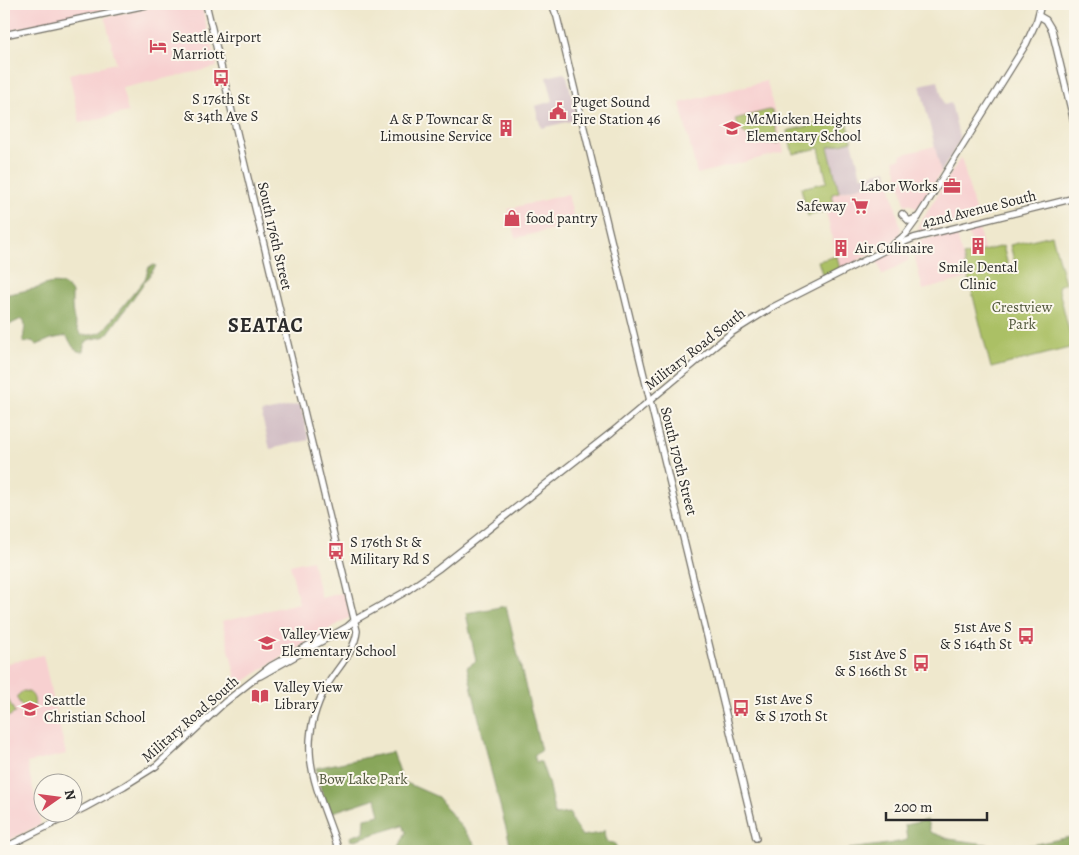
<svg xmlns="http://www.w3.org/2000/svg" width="1079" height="855" viewBox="0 0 1079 855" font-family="Alegreya,serif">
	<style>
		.built { fill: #f7d0d0 }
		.industrial { fill: #d2bec5 }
		.green { fill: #abc065; stroke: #6b7648 }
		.forest { fill: #88a65a; stroke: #5a6842 }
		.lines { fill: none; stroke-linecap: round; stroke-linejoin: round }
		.secondary-casing { stroke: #706d64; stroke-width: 8 }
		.secondary { stroke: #fff; stroke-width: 5.5 }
		.labels { text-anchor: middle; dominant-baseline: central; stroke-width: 4; stroke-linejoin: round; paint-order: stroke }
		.poi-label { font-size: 15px; fill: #2b2b2b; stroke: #fbf7ec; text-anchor: start }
		.street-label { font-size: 15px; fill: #2b2b2b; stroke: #fbf7ec }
		.park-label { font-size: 15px; fill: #51583c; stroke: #fbf7ec }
		.district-label { font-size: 20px; font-weight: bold; letter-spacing: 1px; fill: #2b2b2b; stroke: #fbf7ec }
	</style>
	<rect width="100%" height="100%" fill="#fbf7ec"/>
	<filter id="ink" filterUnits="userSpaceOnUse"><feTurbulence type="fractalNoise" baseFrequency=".02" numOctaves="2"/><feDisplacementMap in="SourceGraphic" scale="10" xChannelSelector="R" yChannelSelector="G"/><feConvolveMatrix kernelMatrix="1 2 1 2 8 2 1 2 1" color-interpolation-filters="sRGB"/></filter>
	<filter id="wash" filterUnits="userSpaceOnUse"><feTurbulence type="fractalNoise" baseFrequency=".0096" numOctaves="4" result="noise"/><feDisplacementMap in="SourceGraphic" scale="20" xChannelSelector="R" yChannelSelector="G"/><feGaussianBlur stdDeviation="1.12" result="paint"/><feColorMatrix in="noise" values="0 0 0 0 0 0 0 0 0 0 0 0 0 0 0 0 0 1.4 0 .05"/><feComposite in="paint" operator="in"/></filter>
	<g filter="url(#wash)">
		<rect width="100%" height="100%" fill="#efe8cd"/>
		<g class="built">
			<polygon points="4,4 129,4 4,32"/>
			<polygon points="168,4 201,4 217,67 122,88 128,112 80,123 69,74 116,63 105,17"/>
			<polygon points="766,81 767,82 784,152 697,174 680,103"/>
			<polygon points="935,146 941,172 917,209 909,204 905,205 894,160 901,158 900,155"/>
			<polygon points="961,157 977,218 920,231 918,229 919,225"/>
			<polygon points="889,180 901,229 899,236 887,245 840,270 826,212 835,209 832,194"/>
			<polygon points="568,194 575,224 516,238 508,209"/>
			<polygon points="978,226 984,251 974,254 967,228"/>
			<polygon points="956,231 968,278 923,290 912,246 916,242"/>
			<polygon points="901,246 906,247 909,260 882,275 877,260"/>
			<polygon points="312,560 321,598 345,592 350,617 267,666 238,686 222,621 299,603 290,565"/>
			<polygon points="43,655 66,754 27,763 41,824 4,843 4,664"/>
		</g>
		<g class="industrial">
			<polygon points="564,73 567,76 577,118 575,120 541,128 535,106 553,101 547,77"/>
			<polygon points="938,81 944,105 951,103 960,140 941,172 920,85"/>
			<polygon points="852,141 861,176 887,170 889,180 839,192 828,147"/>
			<polygon points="300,404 309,440 270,449 261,413"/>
		</g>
		<g class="green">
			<path d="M769,110L772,111L779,143C759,146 742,138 735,119Z"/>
			<polygon points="846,117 852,141 828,147 839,192 832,194 835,209 808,216 801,188 827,182 819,148 793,154 787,131"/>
			<polygon points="1052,235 1065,283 1058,286 1073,347 991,368 963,256 1003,246 1008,266 1015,264 1010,245"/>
			<polygon points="837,256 840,270 823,277 818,261"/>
			<path d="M23,691C31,691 36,697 34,706L24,710L16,697Z"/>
			<polygon points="4,695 6,695 15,713 4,719"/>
		</g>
		<g class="forest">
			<path d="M154,265L156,266L106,336L88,340L84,345L83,352C72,352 72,342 66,336L51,339L37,345L32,341L24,343L23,340L25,326L24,320L21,319L11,324L5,321L8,312L4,311V295L38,288C47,282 67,280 72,293C72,294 72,300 72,301C72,314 74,325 81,335H91L102,332L145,279L149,267Z"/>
			<polygon points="506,606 541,751 534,755 536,762 541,762 548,782 555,815 570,813 572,821 582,836 601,833 604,830 605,838 607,842 614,843 619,851 512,851 491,771 467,667 476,661 466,613"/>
			<polygon points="392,752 402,781 438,797 480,851 398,851 407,832 404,825 351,841 350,837 364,832 365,818 380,815 376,798 330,813 321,790 316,768"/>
			<path d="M927,820L930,832L949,839L1016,848L1075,836V851H849V849C869,846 888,845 907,840L905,825Z"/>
		</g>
	</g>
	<g filter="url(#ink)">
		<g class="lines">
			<g class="secondary-casing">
				<g id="secondary">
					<path d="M206,4L357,631C355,652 336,669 326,687C292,751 319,790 339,851"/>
					<polyline points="552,4 557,17 756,838"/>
					<polyline points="1039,16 1046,20 1052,30 1075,126"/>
					<polyline points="4,35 151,4"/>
					<polyline points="902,214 909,221 918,217"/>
					<polyline points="897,245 914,238 1075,198"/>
					<polyline points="260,676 347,627 355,620 405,592 438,569 612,432 731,333 771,308 889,248 906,234 917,219 1026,44 1037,20 1041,4"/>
					<polyline points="4,848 84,808 124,786 156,766 224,703 271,666 327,635"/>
				</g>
			</g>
			<use href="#secondary" class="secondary"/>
		</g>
	</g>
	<defs>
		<g id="hotel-bare" transform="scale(1.35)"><path d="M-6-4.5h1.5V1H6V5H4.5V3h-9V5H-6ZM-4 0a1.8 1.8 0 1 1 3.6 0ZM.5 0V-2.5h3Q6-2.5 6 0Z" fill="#d1495b" stroke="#fbf7ec" stroke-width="2.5" paint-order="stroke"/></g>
		<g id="bus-bare" transform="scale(1.35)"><path d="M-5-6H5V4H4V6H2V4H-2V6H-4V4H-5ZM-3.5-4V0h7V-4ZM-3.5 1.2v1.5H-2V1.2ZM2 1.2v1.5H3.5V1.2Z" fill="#d1495b" stroke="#fbf7ec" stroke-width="2.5" paint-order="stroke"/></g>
		<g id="civic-bare" transform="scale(1.35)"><path d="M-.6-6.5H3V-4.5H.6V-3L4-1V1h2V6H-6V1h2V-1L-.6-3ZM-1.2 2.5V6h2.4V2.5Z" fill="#d1495b" stroke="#fbf7ec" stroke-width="2.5" paint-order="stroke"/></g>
		<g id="building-bare" transform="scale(1.35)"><path d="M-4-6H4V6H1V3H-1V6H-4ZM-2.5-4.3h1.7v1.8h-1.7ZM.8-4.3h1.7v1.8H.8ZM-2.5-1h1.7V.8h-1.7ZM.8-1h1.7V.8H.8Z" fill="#d1495b" stroke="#fbf7ec" stroke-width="2.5" paint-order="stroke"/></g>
		<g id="school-bare" transform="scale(1.35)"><path d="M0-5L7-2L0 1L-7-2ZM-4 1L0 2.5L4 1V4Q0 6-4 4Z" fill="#d1495b" stroke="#fbf7ec" stroke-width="2.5" paint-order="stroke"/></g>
		<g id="office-bare" transform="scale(1.35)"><path d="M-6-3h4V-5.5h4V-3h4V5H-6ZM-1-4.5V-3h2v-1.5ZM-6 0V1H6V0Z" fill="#d1495b" stroke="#fbf7ec" stroke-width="2.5" paint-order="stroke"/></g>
		<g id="supermarket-bare" transform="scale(1.35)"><path d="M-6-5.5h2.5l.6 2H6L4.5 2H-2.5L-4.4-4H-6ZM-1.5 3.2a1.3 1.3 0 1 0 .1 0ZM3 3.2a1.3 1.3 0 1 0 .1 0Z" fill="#d1495b" stroke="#fbf7ec" stroke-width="2.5" paint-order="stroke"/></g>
		<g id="shop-bare" transform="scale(1.35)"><path d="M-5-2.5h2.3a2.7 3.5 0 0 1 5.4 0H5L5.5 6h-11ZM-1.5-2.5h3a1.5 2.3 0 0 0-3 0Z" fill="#d1495b" stroke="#fbf7ec" stroke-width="2.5" paint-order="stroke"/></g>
		<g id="library-bare" transform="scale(1.35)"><path d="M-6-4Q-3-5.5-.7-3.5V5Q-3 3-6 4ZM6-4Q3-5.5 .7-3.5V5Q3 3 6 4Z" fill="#d1495b" stroke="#fbf7ec" stroke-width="2.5" paint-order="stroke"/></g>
	</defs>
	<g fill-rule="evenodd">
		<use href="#hotel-bare" x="158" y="46"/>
		<use href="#bus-bare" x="221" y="78"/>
		<use href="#civic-bare" x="558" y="111"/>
		<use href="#building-bare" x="506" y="128"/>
		<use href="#school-bare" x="732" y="128"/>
		<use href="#office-bare" x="952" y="186"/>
		<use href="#supermarket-bare" x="860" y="206"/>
		<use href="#shop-bare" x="512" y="218"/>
		<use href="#building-bare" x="978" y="246"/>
		<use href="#building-bare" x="841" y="248"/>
		<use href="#bus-bare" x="336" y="551"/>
		<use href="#bus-bare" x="1026" y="636"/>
		<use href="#school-bare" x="267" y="643"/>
		<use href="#bus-bare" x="921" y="663"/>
		<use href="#library-bare" x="260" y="696"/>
		<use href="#bus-bare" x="741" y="708"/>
		<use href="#school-bare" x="30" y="709"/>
	</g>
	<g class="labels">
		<g class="poi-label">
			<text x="172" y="37">Seattle Airport<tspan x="172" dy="17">Marriott</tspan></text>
			<text x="221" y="99" text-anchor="middle">S 176th St<tspan x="221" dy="17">&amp; 34th Ave S</tspan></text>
			<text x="572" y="102">Puget Sound<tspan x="572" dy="17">Fire Station 46</tspan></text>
			<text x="492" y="119" text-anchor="end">A &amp; P Towncar &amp;<tspan x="492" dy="17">Limousine Service</tspan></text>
			<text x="746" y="119">McMicken Heights<tspan x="746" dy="17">Elementary School</tspan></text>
			<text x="938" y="186" text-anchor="end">Labor Works</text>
			<text x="846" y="206" text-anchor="end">Safeway</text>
			<text x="526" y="218">food pantry</text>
			<text x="855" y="248">Air Culinaire</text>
			<text x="978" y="267" text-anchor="middle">Smile Dental<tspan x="978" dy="17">Clinic</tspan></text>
			<text x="350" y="542">S 176th St &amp;<tspan x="350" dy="17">Military Rd S</tspan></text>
			<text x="1012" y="627" text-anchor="end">51st Ave S<tspan x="1012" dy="17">&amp; S 164th St</tspan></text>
			<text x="281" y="634">Valley View<tspan x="281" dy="17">Elementary School</tspan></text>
			<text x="907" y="654" text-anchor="end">51st Ave S<tspan x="907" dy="17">&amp; S 166th St</tspan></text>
			<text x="274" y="687">Valley View<tspan x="274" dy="17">Library</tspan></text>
			<text x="755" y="699">51st Ave S<tspan x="755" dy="17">&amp; S 170th St</tspan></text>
			<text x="44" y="700">Seattle<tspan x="44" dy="17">Christian School</tspan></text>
		</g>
		<g class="street-label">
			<text transform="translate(979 209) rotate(-14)">42nd Avenue South</text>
			<text transform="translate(275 236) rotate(77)">South 176th Street</text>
			<text transform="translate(695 349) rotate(-38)">Military Road South</text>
			<text transform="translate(679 461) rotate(76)">South 170th Street</text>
			<text transform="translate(190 719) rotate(-41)">Military Road South</text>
		</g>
		<g class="park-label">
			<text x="1022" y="307">Crestview<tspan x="1022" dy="17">Park</tspan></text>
			<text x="363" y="779">Bow Lake Park</text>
		</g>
		<g class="district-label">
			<text x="266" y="325">SEATAC</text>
		</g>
	</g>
	<rect width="1079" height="855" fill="none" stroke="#fbf7ec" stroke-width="20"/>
	<g transform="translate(58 798) rotate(76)"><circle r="24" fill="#fbf7ec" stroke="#a8a59f"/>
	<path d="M0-4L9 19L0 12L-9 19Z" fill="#d1495b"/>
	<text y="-8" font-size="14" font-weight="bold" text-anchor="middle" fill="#2b2b2b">N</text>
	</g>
	<path d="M886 812v8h101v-8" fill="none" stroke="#2b2b2b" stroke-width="2.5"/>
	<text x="894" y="812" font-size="15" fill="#2b2b2b" stroke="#fbf7ec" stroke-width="4" paint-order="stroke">200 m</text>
</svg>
